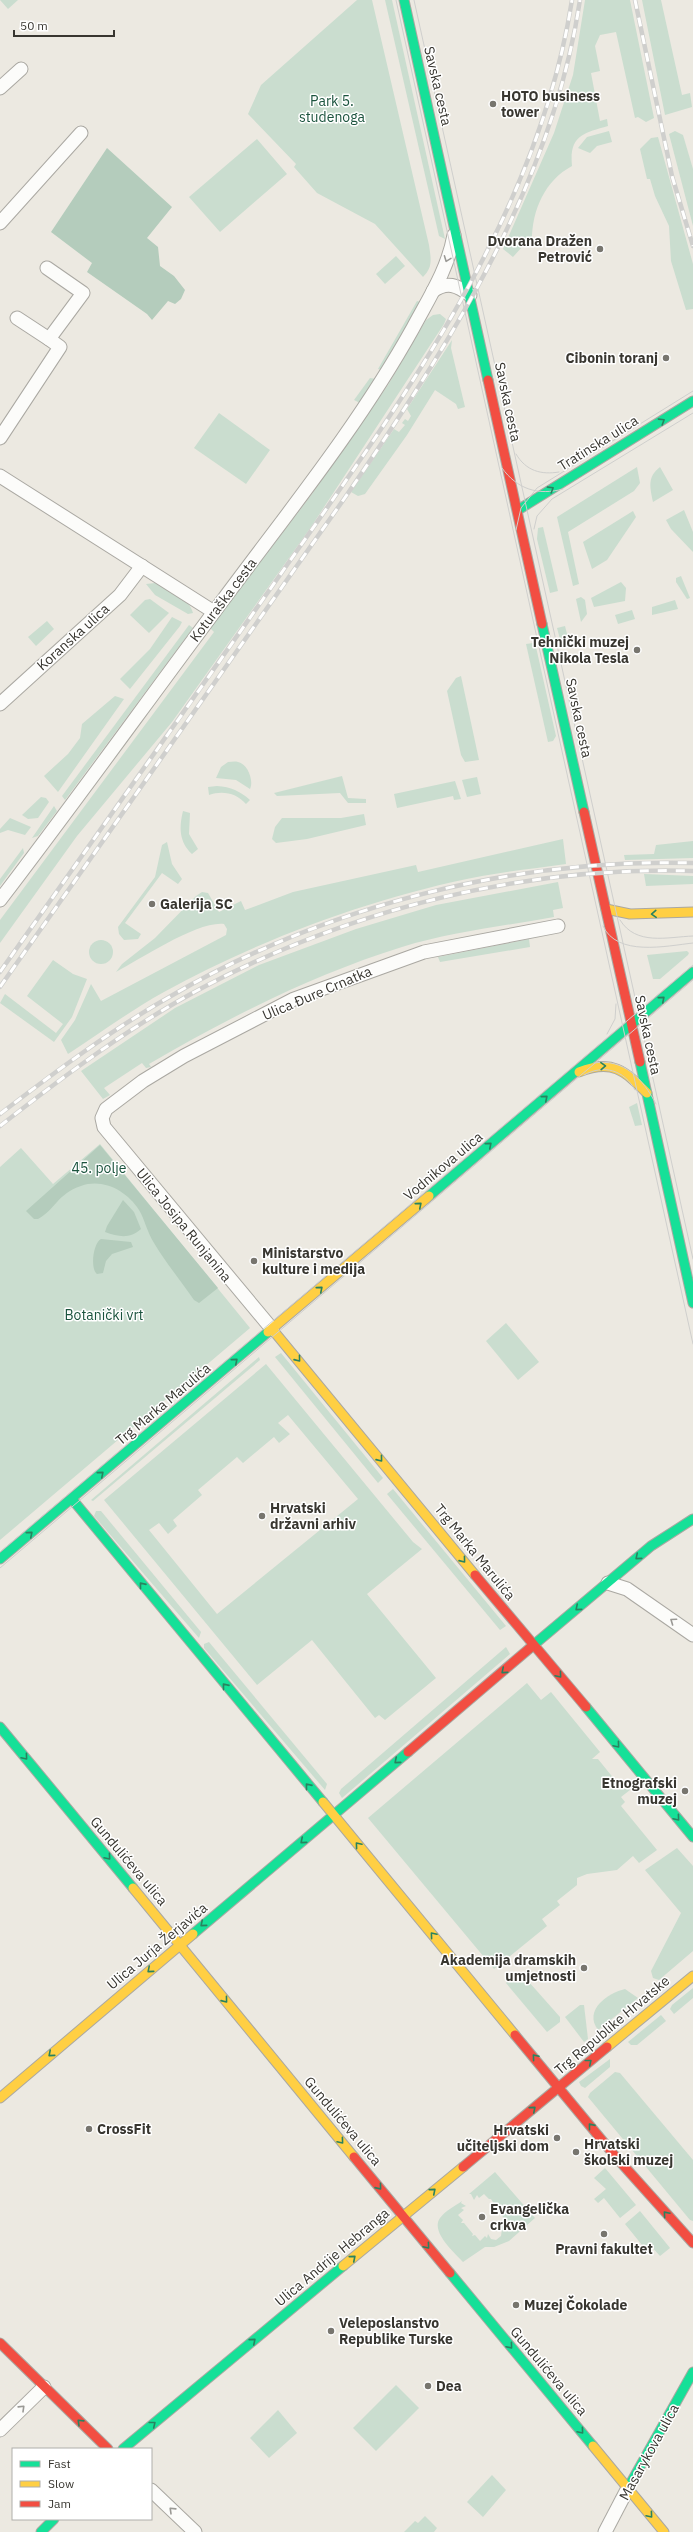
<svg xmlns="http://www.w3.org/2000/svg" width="693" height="2532" viewBox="0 0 693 2532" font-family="'IBM Plex Sans',sans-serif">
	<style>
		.green { fill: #caddcf; fill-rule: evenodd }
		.forest { fill: #b4ccbc }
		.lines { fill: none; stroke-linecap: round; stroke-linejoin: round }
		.street-casing { stroke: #aaa8a2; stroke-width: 15 }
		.fast-casing { stroke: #aaa8a2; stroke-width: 11 }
		.slow-casing { stroke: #aaa8a2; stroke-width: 11 }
		.jam-casing { stroke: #aaa8a2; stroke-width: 11 }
		.street { stroke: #fcfcfa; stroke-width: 13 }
		.fast { stroke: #16e098; stroke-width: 9 }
		.slow { stroke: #ffcf43; stroke-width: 9 }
		.jam { stroke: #f24e42; stroke-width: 9 }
		.tram { stroke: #cfcfcd; stroke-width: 1 }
		.rail-casing { stroke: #cfcfcd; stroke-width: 4.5 }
		.rail { stroke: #fff; stroke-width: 3; stroke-dasharray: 9; stroke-linecap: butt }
		.oneway { stroke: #9a9995 }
		.oneway2 { stroke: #29825f }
		.poi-dot { fill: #77756e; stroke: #fff; stroke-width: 1.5 }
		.labels { text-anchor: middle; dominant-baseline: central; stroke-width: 3; stroke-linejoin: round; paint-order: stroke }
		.street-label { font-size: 14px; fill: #383630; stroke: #fff }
		.poi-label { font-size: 14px; font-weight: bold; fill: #383630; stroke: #fff; text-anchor: start }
		.park-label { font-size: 14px; fill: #1a533d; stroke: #fff }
	</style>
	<rect width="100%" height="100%" fill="#ece9e1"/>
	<g class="green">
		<polygon points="0,0 18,0 8,9"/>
		<path d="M357,0H372L429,245C431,259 433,267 423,277L375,224L317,193L294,167L296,164L248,114L261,85Z"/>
		<polygon points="385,0 392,0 445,239 439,236"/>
		<path d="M585,0H630L654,118L646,122L638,117L635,118L616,32L600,35L595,46L600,71L591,73L600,121L607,119L608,126C583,133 569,136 572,166C544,181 531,212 532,244L522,247L513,257L503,249L554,133L573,75Z"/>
		<polygon points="642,0 661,0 682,95 690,93 692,107 665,115"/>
		<polygon points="609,131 612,142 597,146 590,153 578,148 587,137"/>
		<polygon points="675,131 683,135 693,169 693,226 669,134"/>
		<polygon points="658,137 693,264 693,309 686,310 671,261 669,226 655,196 650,179 647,179 640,149 651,138"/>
		<polygon points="257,139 287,174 220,232 189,197"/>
		<polygon points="396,256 405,266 385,284 376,274"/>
		<polygon points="417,301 421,302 382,370 378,369"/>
		<polygon points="440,314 446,319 444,324 311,527 172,722 77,836 0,943 0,920 214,632 210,628 312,494 388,385 426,320 433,315"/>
		<polygon points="452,340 451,348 465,407 458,409 456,404 435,390 407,435 365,494 358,496 351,492 394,429 399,432 405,425 402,423 405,419 408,421 411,416 407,409"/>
		<polygon points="370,378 376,379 360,403 354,400"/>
		<polygon points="219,413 270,450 246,484 194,448"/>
		<polygon points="637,467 640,483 634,491 568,532 579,584 573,586 557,517"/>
		<path d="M660,467L673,490L653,502C650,487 647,477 660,467Z"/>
		<polygon points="684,510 693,532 693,552 671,529 666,520"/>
		<polygon points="633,511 636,517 607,560 592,569 583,542"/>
		<polygon points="543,527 558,591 550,593 537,539 538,528"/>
		<polygon points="681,576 690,598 687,599 676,582 676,578"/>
		<polygon points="621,582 626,588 625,601 594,607 591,598"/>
		<path d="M155,583C168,589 189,597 193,613L188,614L155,595L146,584Z"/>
		<polygon points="581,597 585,600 587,614 581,622 576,599"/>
		<polygon points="150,599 169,613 149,633 130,615 145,600"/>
		<polygon points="675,600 678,609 652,615 652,607"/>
		<polygon points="632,610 635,619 618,624 615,615"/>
		<polygon points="172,617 182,622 180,626 130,689 120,679 150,649"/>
		<polygon points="47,621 54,629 36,646 28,637"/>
		<polygon points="189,625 193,628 65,800 62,796"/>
		<polygon points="565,626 568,638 561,643 557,628"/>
		<polygon points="533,643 536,647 556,736 553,741 548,742 526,644"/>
		<polygon points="461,676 479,760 465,762 461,755 447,691 456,678"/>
		<polygon points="115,696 124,699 58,792 44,776 68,754 80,738 82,724"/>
		<path d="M228,762C231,762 235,761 238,762C248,764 254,781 250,789L236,780L216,778L221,767Z"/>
		<polygon points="342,776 348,798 366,799 366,803 348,803 340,793 277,796 274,793"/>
		<polygon points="477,777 481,794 467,797 462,780"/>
		<polygon points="455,781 461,799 454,800 453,796 397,808 394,794"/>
		<path d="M217,786C231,787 240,791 250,800L246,804C237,793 222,790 209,795L208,787Z"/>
		<polygon points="41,797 46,798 49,802 38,818 28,819 22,815"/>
		<polygon points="54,806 57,811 38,836 32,838"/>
		<path d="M183,811L190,813L189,834L198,849L192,854C179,842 179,827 183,811Z"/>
		<polygon points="364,814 366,825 307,839 276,843 272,839 275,827 282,818 341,818"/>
		<polygon points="10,818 31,827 25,835 8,830 0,833 0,829"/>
		<path d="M563,839L566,864C538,868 509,871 482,876C376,896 258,940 164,992C131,1010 99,1034 68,1054L61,1040L75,1020L91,984L101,1001L226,935L227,929L224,924C197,921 141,959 116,972L122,964L155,938L196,896L202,892L208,893L219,912L241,901L245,910L293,892L416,865L418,872Z"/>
		<polygon points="693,841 693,858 625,860 624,855 654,854 656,845"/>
		<polygon points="167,842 172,864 182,879 178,884 162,873 125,923 141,934 138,939 124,940 119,934 118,927 155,877 162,845"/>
		<polygon points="23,848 24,853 0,886 0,879"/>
		<polygon points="644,874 693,876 693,884 646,886"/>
		<path d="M558,882L563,908L553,910L554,917C504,926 451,932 402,947C312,975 230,1017 149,1064L151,1067L146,1068L142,1063L104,1088L110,1095L103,1099L81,1071L175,1008L259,965L356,929L436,905Z"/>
		<polygon points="529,939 530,947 440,962 438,957"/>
		<circle cx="101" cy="952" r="12"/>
		<polygon points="687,951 689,953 688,955 660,979 653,979 647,955"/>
		<polygon points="53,960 73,974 87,979 72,1017 54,1042 0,1003 5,994 56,1033 63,1024 27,996"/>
		<polygon points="637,1103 642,1125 635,1126 629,1107"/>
		<polygon points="100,1144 250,1328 0,1540 0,1167 21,1148 53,1184"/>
		<polygon points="506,1323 539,1362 518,1380 486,1341"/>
		<polygon points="281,1353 383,1478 378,1483 275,1357"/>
		<polygon points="259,1357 260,1360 93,1501 91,1500"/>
		<path d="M266,1364L413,1542L422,1549L367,1594L436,1678L385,1720L379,1715L375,1718L312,1640L257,1685L104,1500ZM288,1415L358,1499L217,1614L149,1530L159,1523L168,1534L177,1526L173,1520L202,1495L198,1490L237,1457L243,1463L274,1437L279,1443L290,1434L278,1423Z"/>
		<polygon points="393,1489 506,1626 500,1630 387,1494"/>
		<polygon points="96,1511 101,1511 201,1632 199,1638 94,1516"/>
		<polygon points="209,1642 327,1784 325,1790 204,1648 204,1644"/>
		<polygon points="506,1647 510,1654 342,1798 339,1793 341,1789"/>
		<polygon points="527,1683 541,1700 551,1692 600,1752 592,1759 598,1759 619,1785 623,1782 630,1790 621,1797 625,1802 621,1806 657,1850 639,1863 633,1856 617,1870 587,1874 577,1878 577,1885 557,1901 560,1905 542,1919 547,1926 494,1969 368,1818"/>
		<polygon points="677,1848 693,1866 693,1951 659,1980 653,1978 651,1971 681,1913 645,1870"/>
		<polygon points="518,1972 521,1973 560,2017 560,2022 547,2032 506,1983"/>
		<polygon points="693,1988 693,1998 674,2014 670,2009 672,2005"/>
		<path d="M625,1989L638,1998L598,2030C583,2010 608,1993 625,1989Z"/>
		<polygon points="580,2005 584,2005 588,2039 584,2042 565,2017"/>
		<polygon points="661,2015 666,2021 637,2045 631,2045 628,2042"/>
		<polygon points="610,2059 610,2067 585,2088 581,2086 579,2082"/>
		<polygon points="615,2072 620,2073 693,2160 693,2221 690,2220 588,2097 590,2093"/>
		<polygon points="605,2168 636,2205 620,2218 604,2198 598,2203 594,2199 606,2189 594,2178"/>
		<path d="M495,2172L535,2218L509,2241L494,2247H485L463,2262C455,2253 430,2232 440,2218C445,2211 455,2206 462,2201L461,2203L466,2206L461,2208L464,2210L458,2215L463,2220L461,2223H464L473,2234L472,2236L475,2235L480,2241L485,2236L487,2238L488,2234L491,2239L496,2240L501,2236L502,2229L497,2226L501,2227L500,2224L505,2220L501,2214L502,2211L499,2212L491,2199H489L484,2194L479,2198L477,2195L474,2200L471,2194H469Z"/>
		<polygon points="640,2211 670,2248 660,2256 650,2245 642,2253 638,2248 642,2245 625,2224"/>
		<polygon points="396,2385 419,2408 376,2451 353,2428"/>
		<polygon points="278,2410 297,2433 269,2458 250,2438"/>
		<polygon points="492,2475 506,2490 483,2517 467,2502"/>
		<polygon points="425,2516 437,2528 434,2532 404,2532 415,2521 418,2523"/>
	</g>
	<g class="forest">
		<polygon points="107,148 172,207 147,238 158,247 160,266 174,276 185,290 181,299 175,304 168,301 152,320 147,314 87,272 92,263 51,232"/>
		<path d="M100,1145L218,1288L199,1303L194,1300C181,1281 166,1263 154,1243C147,1232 145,1220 139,1210C127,1191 103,1178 81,1186C57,1194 55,1210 38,1219H34L26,1211Z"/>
		<path d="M123,1200L134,1212L141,1229C130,1239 119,1237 105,1232L107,1226Z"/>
		<path d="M101,1239L131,1242L133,1247L112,1254L106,1261L103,1273L97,1274C90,1269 93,1243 101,1239Z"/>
	</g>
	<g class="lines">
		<g class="street-casing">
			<g id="street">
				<polyline points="0,88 21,69"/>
				<polyline points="0,223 81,133"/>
				<path d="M433,291C447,281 457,285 470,295"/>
				<polyline points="17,318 49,339"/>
				<polyline points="0,438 60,347 49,339 83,293 47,268"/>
				<polyline points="0,476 214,612"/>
				<polyline points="0,704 120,595 142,566"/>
				<path d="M0,900C76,801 148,700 223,600C289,511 359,425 413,328C429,298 448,269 454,235"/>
				<polyline points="272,1329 104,1127 102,1118 106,1109 143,1081 184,1056 294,999 424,952 558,926"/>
				<polyline points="608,1583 627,1589 693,1635"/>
				<polyline points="0,2430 44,2387"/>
				<polyline points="151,2490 195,2532"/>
				<polyline points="605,2532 628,2488"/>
			</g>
		</g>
		<g class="fast-casing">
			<g id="fast">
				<polyline points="404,0 488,380"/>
				<polyline points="518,510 693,401"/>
				<polyline points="542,624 584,812"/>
				<polyline points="640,1062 693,1303"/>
				<polyline points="429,1196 693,972"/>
				<polyline points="72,1499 323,1802"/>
				<polyline points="0,1559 268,1332"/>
				<polyline points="530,1648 651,1546 693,1519"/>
				<polyline points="586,1707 693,1837"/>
				<polyline points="0,1727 133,1888"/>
				<polyline points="193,1934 408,1752"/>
				<polyline points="450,2273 593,2446"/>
				<polyline points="123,2449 343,2266"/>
				<polyline points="628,2488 693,2372"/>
				<polyline points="41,2532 54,2519"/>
			</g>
		</g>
		<g class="slow-casing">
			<g id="slow">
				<polyline points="606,909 630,914 693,912"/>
				<path d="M579,1072C612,1059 624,1070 647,1093"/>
				<polyline points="272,1329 475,1575"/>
				<polyline points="268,1332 429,1196"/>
				<polyline points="323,1802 515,2035"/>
				<polyline points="133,1888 354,2157"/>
				<polyline points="607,2047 693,1976"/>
				<polyline points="0,2098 193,1934"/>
				<polyline points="343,2266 463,2167"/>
				<polyline points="593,2446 664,2532"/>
			</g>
		</g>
		<g class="jam-casing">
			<g id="jam">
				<polyline points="488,380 542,624"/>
				<polyline points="584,812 640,1062"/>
				<polyline points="475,1575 586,1707"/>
				<polyline points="408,1752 530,1648"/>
				<polyline points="515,2035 615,2156 693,2243"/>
				<polyline points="354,2157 450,2273"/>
				<polyline points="463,2167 607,2047"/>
				<polyline points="0,2343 108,2449"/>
			</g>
		</g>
		<use href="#street" class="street"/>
		<use href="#fast" class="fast"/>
		<use href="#slow" class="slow"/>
		<use href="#jam" class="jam"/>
		<g class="tram">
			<polyline points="396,0 693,1344"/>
			<polyline points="414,0 693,1259"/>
			<path d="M516,454C526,471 541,475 559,472"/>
			<path d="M502,468C517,489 538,496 563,489"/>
			<polyline points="534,529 537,516 552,499 693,413"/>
			<polyline points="516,530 521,508 537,488 693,391"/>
			<path d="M620,920C636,946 667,937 693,936"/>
			<path d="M603,926C617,957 666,946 693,943"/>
			<polyline points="607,1034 615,1019 616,1004"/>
			<path d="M594,1063C624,1058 643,1079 656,1104"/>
			<path d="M584,1075C604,1064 624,1070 635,1090"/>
			<polyline points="0,1552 693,965"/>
			<polyline points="0,1568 693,980"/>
		</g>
		<g class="rail-casing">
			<g id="rail">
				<polyline points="635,0 672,176 693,246"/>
				<path d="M0,972C93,840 187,708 280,575C403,399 538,217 572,0"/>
				<path d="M0,987L344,499C448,347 552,186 580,0"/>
				<path d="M0,1114C55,1072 111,1030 171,996C325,906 515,858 693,863"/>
				<path d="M0,1126C64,1076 129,1027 200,989C350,909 524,866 693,871"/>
			</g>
		</g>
		<use href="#rail" class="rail"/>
	</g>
	<defs><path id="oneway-chevron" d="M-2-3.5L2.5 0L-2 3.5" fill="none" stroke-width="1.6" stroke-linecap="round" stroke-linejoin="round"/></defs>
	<g class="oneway">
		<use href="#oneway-chevron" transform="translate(447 259) rotate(111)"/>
		<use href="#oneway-chevron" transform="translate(673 1621) rotate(-145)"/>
		<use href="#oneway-chevron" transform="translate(22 2408) rotate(-44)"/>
		<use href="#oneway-chevron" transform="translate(172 2510) rotate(-136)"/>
	</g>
	<g class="oneway2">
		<use href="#oneway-chevron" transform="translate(662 421) rotate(-32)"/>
		<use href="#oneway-chevron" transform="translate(551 489) rotate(-32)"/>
		<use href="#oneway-chevron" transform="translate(654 914) rotate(177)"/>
		<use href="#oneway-chevron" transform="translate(662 999) rotate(-40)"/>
		<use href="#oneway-chevron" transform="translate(603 1066) rotate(-2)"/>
		<use href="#oneway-chevron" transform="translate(545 1098) rotate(-40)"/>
		<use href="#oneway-chevron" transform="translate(489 1145) rotate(-40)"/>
		<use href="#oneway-chevron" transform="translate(419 1205) rotate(-40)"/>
		<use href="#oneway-chevron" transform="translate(320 1289) rotate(-40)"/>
		<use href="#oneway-chevron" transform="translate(298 1359) rotate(51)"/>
		<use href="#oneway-chevron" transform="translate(235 1361) rotate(-40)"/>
		<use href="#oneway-chevron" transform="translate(380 1459) rotate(51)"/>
		<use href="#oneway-chevron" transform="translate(101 1474) rotate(-40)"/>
		<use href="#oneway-chevron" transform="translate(30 1534) rotate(-40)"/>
		<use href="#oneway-chevron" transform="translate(638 1557) rotate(140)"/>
		<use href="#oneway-chevron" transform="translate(463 1560) rotate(51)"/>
		<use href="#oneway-chevron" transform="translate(142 1585) rotate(-129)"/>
		<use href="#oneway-chevron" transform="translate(578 1608) rotate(140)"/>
		<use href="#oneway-chevron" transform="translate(504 1671) rotate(140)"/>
		<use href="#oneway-chevron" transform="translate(559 1675) rotate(50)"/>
		<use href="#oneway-chevron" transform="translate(225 1686) rotate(-129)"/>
		<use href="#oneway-chevron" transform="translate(617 1745) rotate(50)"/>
		<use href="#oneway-chevron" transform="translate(25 1757) rotate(50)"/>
		<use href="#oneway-chevron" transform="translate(397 1761) rotate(140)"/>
		<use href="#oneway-chevron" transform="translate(308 1786) rotate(-129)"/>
		<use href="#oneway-chevron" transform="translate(677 1818) rotate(50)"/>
		<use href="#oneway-chevron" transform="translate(303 1841) rotate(140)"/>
		<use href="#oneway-chevron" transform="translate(358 1845) rotate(-130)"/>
		<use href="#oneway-chevron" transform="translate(108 1857) rotate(50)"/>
		<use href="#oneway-chevron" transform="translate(203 1924) rotate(140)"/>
		<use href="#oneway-chevron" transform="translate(433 1935) rotate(-130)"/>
		<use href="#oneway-chevron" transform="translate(150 1970) rotate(139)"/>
		<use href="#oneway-chevron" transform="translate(225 2000) rotate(51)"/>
		<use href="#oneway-chevron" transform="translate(51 2054) rotate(139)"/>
		<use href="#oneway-chevron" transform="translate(535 2057) rotate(-130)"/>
		<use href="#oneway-chevron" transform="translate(589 2062) rotate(-39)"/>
		<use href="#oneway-chevron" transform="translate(533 2109) rotate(-40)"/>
		<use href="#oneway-chevron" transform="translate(591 2126) rotate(-129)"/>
		<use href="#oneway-chevron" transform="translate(341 2141) rotate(50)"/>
		<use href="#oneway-chevron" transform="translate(379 2187) rotate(51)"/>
		<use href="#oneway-chevron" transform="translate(433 2191) rotate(-40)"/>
		<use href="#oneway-chevron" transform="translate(666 2214) rotate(-131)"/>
		<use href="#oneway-chevron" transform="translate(427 2246) rotate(50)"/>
		<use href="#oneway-chevron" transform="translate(353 2258) rotate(-40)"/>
		<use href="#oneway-chevron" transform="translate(253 2341) rotate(-40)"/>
		<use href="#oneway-chevron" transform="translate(510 2346) rotate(50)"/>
		<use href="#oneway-chevron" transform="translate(80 2422) rotate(-136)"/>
		<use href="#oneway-chevron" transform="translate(153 2424) rotate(-39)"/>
		<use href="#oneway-chevron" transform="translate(581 2431) rotate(50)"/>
		<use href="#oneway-chevron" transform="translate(650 2515) rotate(50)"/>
	</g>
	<g class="poi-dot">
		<circle cx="493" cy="104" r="4"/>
		<circle cx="600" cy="249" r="4"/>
		<circle cx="666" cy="358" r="4"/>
		<circle cx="637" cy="650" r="4"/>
		<circle cx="152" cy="904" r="4"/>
		<circle cx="254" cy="1261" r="4"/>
		<circle cx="262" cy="1516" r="4"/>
		<circle cx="685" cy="1791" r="4"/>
		<circle cx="584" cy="1968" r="4"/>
		<circle cx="89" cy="2129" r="4"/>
		<circle cx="557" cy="2138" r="4"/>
		<circle cx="576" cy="2152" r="4"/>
		<circle cx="482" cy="2217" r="4"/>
		<circle cx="604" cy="2234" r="4"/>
		<circle cx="516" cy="2305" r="4"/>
		<circle cx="331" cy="2331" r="4"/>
		<circle cx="428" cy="2386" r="4"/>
	</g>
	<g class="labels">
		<g class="street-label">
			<text transform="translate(438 86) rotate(77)">Savska cesta</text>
			<text transform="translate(508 402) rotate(78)">Savska cesta</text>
			<text transform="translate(598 443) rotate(-32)">Tratinska ulica</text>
			<text transform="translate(223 600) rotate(-53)">Koturaška cesta</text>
			<text transform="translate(73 637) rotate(-42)">Koranska ulica</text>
			<text transform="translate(579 718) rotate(78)">Savska cesta</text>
			<text transform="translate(317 993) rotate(-23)">Ulica Đure Crnatka</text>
			<text transform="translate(648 1035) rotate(78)">Savska cesta</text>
			<text transform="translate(443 1166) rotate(-40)">Vodnikova ulica</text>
			<text transform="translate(184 1225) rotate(51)">Ulica Josipa Runjanina</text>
			<text transform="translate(163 1404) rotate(-40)">Trg Marka Marulića</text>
			<text transform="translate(475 1552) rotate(51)">Trg Marka Marulića</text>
			<text transform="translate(129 1861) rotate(50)">Gundulićeva ulica</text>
			<text transform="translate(157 1946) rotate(-40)">Ulica Jurja Žerjavića</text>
			<text transform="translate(612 2025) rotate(-40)">Trg Republike Hrvatske</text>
			<text transform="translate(343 2121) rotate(50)">Gundulićeva ulica</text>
			<text transform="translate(332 2257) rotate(-40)">Ulica Andrije Hebranga</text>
			<text transform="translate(549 2371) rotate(50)">Gundulićeva ulica</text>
			<text transform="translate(649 2452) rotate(-61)">Masarykova ulica</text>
		</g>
		<g class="poi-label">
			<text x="501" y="96">HOTO business<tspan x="501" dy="16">tower</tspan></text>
			<text x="592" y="241" text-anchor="end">Dvorana Dražen<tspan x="592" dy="16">Petrović</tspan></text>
			<text x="658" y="358" text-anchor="end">Cibonin toranj</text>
			<text x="629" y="642" text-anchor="end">Tehnički muzej<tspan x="629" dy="16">Nikola Tesla</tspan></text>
			<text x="160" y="904">Galerija SC</text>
			<text x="262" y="1253">Ministarstvo<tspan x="262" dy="16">kulture i medija</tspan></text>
			<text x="270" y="1508">Hrvatski<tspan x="270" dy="16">državni arhiv</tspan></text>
			<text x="677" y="1783" text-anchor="end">Etnografski<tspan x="677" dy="16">muzej</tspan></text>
			<text x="576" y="1960" text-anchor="end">Akademija dramskih<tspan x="576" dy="16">umjetnosti</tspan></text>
			<text x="97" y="2129">CrossFit</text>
			<text x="549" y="2130" text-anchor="end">Hrvatski<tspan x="549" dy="16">učiteljski dom</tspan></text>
			<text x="584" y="2144">Hrvatski<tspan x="584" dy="16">školski muzej</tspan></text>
			<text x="490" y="2209">Evangelička<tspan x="490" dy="16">crkva</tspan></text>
			<text x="604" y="2249" text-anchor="middle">Pravni fakultet</text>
			<text x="524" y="2305">Muzej Čokolade</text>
			<text x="339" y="2323">Veleposlanstvo<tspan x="339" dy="16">Republike Turske</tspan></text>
			<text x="436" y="2386">Dea</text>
		</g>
		<g class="park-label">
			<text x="332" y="101">Park 5.<tspan x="332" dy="16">studenoga</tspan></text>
			<text x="99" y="1168">45. polje</text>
			<text x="104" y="1315">Botanički vrt</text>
		</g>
	</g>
	<rect x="12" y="2448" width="140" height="72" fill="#ffffff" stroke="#afafac"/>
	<rect x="20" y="2461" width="20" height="6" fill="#16e098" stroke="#afafac"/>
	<text x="48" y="2468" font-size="12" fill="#383630">Fast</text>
	<rect x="20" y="2481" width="20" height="6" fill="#ffcf43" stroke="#afafac"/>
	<text x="48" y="2488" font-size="12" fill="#383630">Slow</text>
	<rect x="20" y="2501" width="20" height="6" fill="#f24e42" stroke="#afafac"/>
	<text x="48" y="2508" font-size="12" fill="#383630">Jam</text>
	<path d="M14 30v6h100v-6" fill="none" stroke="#383630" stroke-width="2"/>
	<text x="20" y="30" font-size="12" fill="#383630" stroke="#ffffff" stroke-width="3" paint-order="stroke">50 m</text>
</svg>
